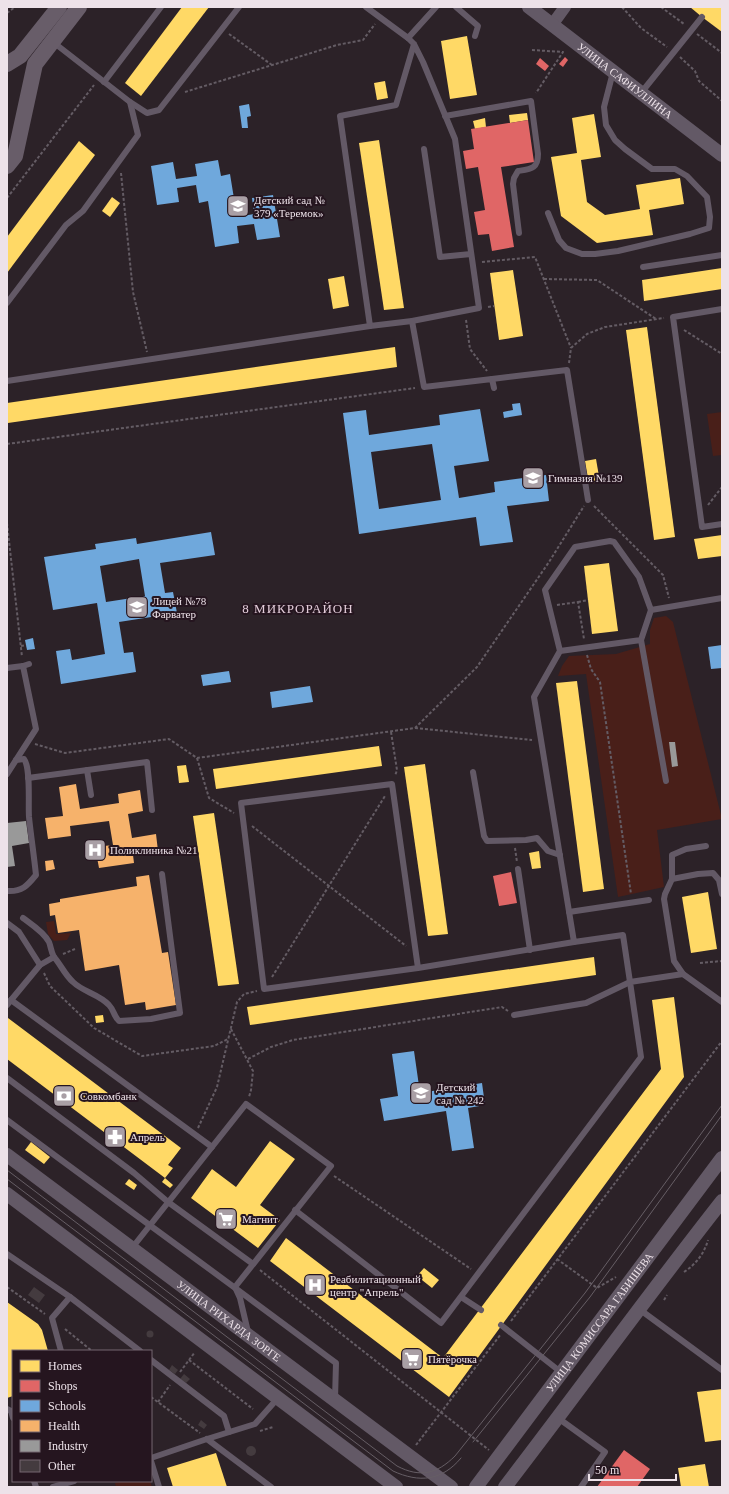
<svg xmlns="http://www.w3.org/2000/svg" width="729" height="1494" viewBox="0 0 729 1494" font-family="Georgia,serif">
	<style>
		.green { fill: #491f19 }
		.homes { fill: #ffd966 }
		.shops { fill: #e06666 }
		.schools { fill: #6fa8dc; fill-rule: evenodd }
		.health { fill: #f6b26b }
		.industry { fill: #999 }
		.building { fill: #443b3f }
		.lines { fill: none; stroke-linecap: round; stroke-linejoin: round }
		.path { stroke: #645c64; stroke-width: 2; stroke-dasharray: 3 2; stroke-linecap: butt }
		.service { stroke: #635966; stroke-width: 6 }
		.minor { stroke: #635966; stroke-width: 12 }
		.tertiary { stroke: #635966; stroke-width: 14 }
		.secondary { stroke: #685d69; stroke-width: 16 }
		.tram { stroke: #665e65; stroke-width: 1 }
		.labels { text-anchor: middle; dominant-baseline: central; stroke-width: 4; stroke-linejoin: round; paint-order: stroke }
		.street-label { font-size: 11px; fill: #ede2e9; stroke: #25151f }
		.poi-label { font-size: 11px; fill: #ede2e9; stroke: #25151f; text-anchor: start }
		.quarter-label { font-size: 13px; letter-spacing: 1px; fill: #e3cdda; stroke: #25151f }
	</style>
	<rect width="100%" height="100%" fill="#2c2228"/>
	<g class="green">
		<polygon points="722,412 722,455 713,456 707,414"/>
		<polygon points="666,616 673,622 722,819 657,830 664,887 618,897 586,674 558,676 562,666 569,656 616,654 650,644 650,630 654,618"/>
		<polygon points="54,921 56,934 71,933 67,940 54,941 48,934 46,922"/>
		<polygon points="123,1481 150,1481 152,1487 116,1487 115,1483"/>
	</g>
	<g class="homes">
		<polygon points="182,7 209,7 141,96 125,83"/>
		<polygon points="690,7 722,7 722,32 702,17"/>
		<polygon points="467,36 477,95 450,99 441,41"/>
		<polygon points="385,81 388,98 377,100 374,83"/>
		<polygon points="527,113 528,120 510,123 509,115"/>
		<polygon points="594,114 601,157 581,160 587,202 605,215 640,209 636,185 680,178 684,204 649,210 653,235 597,243 561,216 551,157 577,153 572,118"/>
		<polygon points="485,118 486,127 475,129 473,121"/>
		<polygon points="379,140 404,308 384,310 359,143"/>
		<polygon points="79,141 95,155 7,273 7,237"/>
		<polygon points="112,197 120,203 110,217 102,211"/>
		<polygon points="722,268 722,289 644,301 642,280"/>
		<polygon points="513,270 523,336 499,340 490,273"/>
		<polygon points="344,276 349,306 333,309 328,279"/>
		<polygon points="647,327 675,537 654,540 626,330"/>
		<polygon points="395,347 397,367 8,423 7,403"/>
		<polygon points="596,459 600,482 589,484 585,461"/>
		<polygon points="722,535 722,556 698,559 694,539"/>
		<polygon points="609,563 618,631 592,634 584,566"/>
		<polygon points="577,681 604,889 583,892 556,683"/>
		<polygon points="379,746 382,766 216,789 213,769"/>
		<polygon points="425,764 448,934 428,936 404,767"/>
		<polygon points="186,765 189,782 179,783 177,766"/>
		<polygon points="214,813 239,984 218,986 193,816"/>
		<polygon points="539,851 541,868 532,869 529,853"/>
		<polygon points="708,892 717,949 691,953 682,897"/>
		<polygon points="594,957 596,975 250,1025 247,1007"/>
		<polygon points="674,997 684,1077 449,1397 270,1261 286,1238 443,1358 661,1069 652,1000"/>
		<polygon points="103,1015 104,1022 96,1023 95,1016"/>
		<polygon points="8,1018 181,1148 168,1165 173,1168 165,1178 7,1059 7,1020"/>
		<polygon points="270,1141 295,1159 260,1205 280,1220 258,1248 191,1198 212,1169 236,1187"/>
		<polygon points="31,1142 50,1157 44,1164 25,1150"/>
		<polygon points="165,1178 173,1185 170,1188 162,1182"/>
		<polygon points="129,1179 137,1185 134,1190 125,1184"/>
		<polygon points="424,1268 439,1280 432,1288 417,1276"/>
		<polygon points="7,1302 38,1324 42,1330 48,1351 13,1351 13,1396 7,1398"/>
		<polygon points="722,1389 722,1440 705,1442 697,1392"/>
		<polygon points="216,1453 227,1487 173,1487 167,1468"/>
		<polygon points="705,1464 709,1487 681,1487 678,1468"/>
	</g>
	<g class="shops">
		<polygon points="565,57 568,60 563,67 559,64"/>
		<polygon points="540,58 549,66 545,71 536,64"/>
		<polygon points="528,120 534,162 501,167 514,247 492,251 489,234 478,235 474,212 485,210 478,167 466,169 463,151 474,149 471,129"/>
		<polygon points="511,872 517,903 499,906 493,876"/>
		<polygon points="624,1450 650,1469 637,1487 597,1487"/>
	</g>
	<g class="schools">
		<polygon points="249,104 251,116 247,117 248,128 242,128 239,106"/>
		<polygon points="218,160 221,176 230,174 237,217 254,214 252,198 273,195 280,237 257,240 254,224 237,226 239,243 215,247 208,201 199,203 196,185 177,188 179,202 157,205 151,166 173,162 176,179 197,176 195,164"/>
		<polygon points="520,403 522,415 504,418 503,412 513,410 512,404"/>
		<path d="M480,409L489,461L454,466L459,498L495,492L494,482L546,475L549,501L507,506L513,542L480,546L476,517L359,534L343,413L366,410L369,435L440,425L439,415ZM432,444L441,500L379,509L371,452Z"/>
		<path d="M211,532L215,555L160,563L165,593L173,592L177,613L119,622L124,653L133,652L136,672L61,684L56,651L70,649L72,660L105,654L97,603L53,610L44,557L96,549L95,544L136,538L137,544ZM139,559L145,596L106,602L100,566Z"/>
		<polygon points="33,638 35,649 27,650 25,640"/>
		<polygon points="722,645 722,668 711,669 708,647"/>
		<polygon points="229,671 231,682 203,686 201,675"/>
		<polygon points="310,686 313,702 272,708 270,692"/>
		<polygon points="414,1051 420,1093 482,1083 485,1105 468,1108 474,1148 452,1151 446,1111 384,1121 380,1099 398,1096 392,1054"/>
	</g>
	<g class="health">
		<polygon points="76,784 80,809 119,803 118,794 140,790 143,811 128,814 132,838 156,834 158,851 133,855 134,863 99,868 95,847 113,845 109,821 70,826 71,836 48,839 45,818 63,816 59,787"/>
		<polygon points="53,860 55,869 46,871 45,861"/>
		<polygon points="149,875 162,953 168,952 176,1005 146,1010 145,1002 125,1005 119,965 85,971 79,930 58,933 55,915 50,916 49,904 60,902 60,899 137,886 136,877"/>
	</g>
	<g class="industry">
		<polygon points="669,742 675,742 678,766 672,767"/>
		<polygon points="26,821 29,843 12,846 15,866 7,867 7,823"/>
	</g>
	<g class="building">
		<polygon points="34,1287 45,1295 39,1303 28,1295"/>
		<circle cx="150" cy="1334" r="3.5"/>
		<polygon points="172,1365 178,1370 175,1374 169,1370"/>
		<polygon points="184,1374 190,1379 186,1383 180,1379"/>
		<polygon points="201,1420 207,1425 204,1429 198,1425"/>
		<circle cx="251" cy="1451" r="5"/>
	</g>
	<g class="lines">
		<g class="path">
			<polyline points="622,7 641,28 667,47"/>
			<polyline points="661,7 684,24"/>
			<polyline points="7,13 15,7"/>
			<polyline points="229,34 272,65"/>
			<polyline points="697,34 722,53"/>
			<polyline points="532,50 563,52 536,93"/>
			<polyline points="680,57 695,71 699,81 722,101"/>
			<polyline points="185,92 337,45 363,40 375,24"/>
			<polyline points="121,173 133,292 147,352"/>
			<polyline points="7,198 94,85"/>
			<polyline points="482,262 535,257 571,348"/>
			<polyline points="544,279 597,280 656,319"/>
			<polyline points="488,307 494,306"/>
			<polyline points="466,320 470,349 487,371"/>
			<polyline points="684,330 722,354"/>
			<polyline points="569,363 571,348 587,334 605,327 664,318"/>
			<polyline points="7,444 415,388"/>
			<polyline points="708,505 722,487"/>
			<polyline points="594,506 663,575 669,598"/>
			<polyline points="7,523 22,657"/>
			<polyline points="578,602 588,600"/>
			<polyline points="557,605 578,602 584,639"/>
			<polyline points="21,646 26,645"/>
			<polyline points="587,655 591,669 600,682 631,894"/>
			<polyline points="415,728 532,740"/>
			<polyline points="391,732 397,770 395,776"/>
			<polyline points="35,744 65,753 169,739 197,758 415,728 477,667 549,562 584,506"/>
			<polyline points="197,758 209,798 234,813"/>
			<polyline points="252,826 406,946"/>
			<polyline points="515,848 517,862"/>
			<polyline points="63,954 75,949"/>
			<polyline points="700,963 722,961"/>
			<polyline points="44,973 50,986 94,1028 142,1056 214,1046 228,1039"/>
			<polyline points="272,977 385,796"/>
			<polyline points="231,1029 253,1071 251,1090 249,1097"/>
			<polyline points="248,1059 271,1047 293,1040 502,1007 508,1011"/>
			<polyline points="198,1128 217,1087 237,1002 244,994 257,991"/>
			<polyline points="334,1176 471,1269"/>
			<polyline points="557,1259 597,1288 616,1277"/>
			<polyline points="260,1270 489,1450"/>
			<path d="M684,1272C696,1264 704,1254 708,1240"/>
			<polyline points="7,1287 45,1314"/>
			<polyline points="664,1300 667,1295"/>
			<polyline points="511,1321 722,1041"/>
			<polyline points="65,1329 92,1351"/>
			<polyline points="189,1360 253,1409"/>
			<polyline points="180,1372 195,1352"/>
			<polyline points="151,1397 200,1433"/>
			<polyline points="158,1402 170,1385"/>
			<polyline points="260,1431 273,1427"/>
			<polyline points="416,1445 501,1334"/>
		</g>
		<g class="service">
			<polyline points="366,7 408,38 436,7"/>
			<polyline points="456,7 478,26 475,36"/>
			<polyline points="408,38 414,44 423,62 455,139 479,308 412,321 370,326 340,116 396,105 414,44"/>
			<polyline points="104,82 161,7"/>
			<polyline points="641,93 702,17"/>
			<polyline points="130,102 147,113 159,110 239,7"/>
			<path d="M445,116L531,101L538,154C538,169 531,169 518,171L514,178L513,184L519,233"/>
			<polyline points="424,149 440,257 471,254"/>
			<polyline points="548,213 559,240 566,248 582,254 595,254 618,251 690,234 709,228 710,217 707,197 687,176 675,169 652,169 625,149 615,140 606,125 604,107 613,72"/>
			<polyline points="643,267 722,255"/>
			<polyline points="7,303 66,225 83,211 138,135 130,102 53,42"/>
			<polyline points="722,309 673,317 702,527 722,524"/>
			<polyline points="412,321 424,387 492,379 494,388"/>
			<polyline points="492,379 567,370 588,500"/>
			<polyline points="7,381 370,326"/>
			<polyline points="641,640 666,781"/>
			<polyline points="560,651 641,640 651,610 722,598"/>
			<polyline points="7,668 23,666 29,664"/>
			<polyline points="87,770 91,795"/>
			<polyline points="473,772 484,836 487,841 526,840 537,838 548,851 560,855"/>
			<polyline points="7,774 36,729 23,666"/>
			<polyline points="28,778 147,762 152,810"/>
			<polyline points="518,869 530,950"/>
			<polyline points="672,879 698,874 713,873 719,880 722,894"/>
			<path d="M7,891C22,892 27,886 36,875C34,856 31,836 29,817C28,803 31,768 24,759L16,760"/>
			<polyline points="569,912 649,900"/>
			<path d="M23,918C31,924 44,932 49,942C51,947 51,952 54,957"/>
			<polyline points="7,923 19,932 40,965"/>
			<polyline points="418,968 392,784 241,803 264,989 418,968 574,942"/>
			<polyline points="683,974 674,961 664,899 665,894 672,879 672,855 686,849 706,846"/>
			<polyline points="11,1000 212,1147"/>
			<path d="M7,1005L40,965L54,957C61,965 65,975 73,982C83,992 99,994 109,1005C114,1010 114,1017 119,1021L151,1019L180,1013L162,874"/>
			<polyline points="514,1015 586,1003 630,982 623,935 574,942 534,697 560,651 545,590 575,547 610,541 614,542 639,577 651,610"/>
			<polyline points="7,1078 134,1173 168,1202 253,1264"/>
			<path d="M7,1120C116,1201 227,1281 336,1363L335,1399"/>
			<polyline points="295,1210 441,1323 641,1057 630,982 683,974 722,1002"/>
			<polyline points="132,1248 246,1104 331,1166 235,1287 240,1298 248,1332"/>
			<polyline points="7,1254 70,1297 140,1351"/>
			<polyline points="461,1297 481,1310"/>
			<polyline points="639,1309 722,1370"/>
			<polyline points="501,1325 562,1373"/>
			<polyline points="61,1351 52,1318 70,1297"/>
			<polyline points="151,1360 224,1416 229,1432"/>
			<polyline points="7,1409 11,1411 13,1418"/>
			<polyline points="558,1418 605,1452 581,1487"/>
			<polyline points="207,1439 271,1487"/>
			<polyline points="151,1458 207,1439 255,1424 278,1398"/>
			<polyline points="151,1461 159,1487"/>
			<polyline points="34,1481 36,1487"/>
			<polyline points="53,1487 74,1481"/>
		</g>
		<polyline class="minor" points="552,25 565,7"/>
		<g class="tertiary">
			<path id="s1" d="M529,7L722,155"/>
			<path id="s2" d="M7,1155L451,1487"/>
			<polyline points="7,1194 396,1487"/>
			<path id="s3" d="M476,1487L722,1158"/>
			<path d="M505,1487C578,1392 648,1295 722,1201"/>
		</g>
		<g class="secondary">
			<polyline points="7,64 20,56 59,7"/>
			<polyline points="7,166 15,156 35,64 79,7"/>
		</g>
		<g class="tram">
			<path d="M7,1170L397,1466C420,1478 437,1474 455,1456L585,1293L722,1105"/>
			<path d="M7,1179L393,1471C419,1483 442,1481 461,1458"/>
			<polyline points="473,1442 590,1297 722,1115"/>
		</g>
	</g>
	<defs>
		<g id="school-square" transform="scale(1.15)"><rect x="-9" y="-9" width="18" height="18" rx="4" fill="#a99fa5" stroke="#25151f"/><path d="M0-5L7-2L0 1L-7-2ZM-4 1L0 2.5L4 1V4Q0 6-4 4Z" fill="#fff"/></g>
		<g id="hospital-square" transform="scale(1.15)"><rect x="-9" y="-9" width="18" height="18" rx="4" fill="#a99fa5" stroke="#25151f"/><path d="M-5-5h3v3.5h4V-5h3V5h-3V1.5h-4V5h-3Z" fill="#fff"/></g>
		<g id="bank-square" transform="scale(1.15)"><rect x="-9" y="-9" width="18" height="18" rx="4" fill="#a99fa5" stroke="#25151f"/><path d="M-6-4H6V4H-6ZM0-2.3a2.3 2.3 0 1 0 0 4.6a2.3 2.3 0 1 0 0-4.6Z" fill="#fff"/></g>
		<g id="pharmacy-square" transform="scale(1.15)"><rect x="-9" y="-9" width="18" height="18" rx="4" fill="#a99fa5" stroke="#25151f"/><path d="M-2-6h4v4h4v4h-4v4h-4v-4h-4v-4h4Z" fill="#fff"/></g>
		<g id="supermarket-square" transform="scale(1.15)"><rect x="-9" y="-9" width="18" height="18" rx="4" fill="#a99fa5" stroke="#25151f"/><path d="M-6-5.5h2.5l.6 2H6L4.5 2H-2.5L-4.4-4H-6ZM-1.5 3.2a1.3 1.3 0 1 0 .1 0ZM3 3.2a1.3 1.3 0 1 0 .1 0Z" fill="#fff"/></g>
	</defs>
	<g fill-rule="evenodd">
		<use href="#school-square" x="238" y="206"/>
		<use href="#school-square" x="533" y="478"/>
		<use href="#school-square" x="137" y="607"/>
		<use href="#hospital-square" x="95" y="850"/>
		<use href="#school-square" x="421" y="1093"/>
		<use href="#bank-square" x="64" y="1096"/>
		<use href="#pharmacy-square" x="115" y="1137"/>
		<use href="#supermarket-square" x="226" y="1219"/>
		<use href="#hospital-square" x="315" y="1285"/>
		<use href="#supermarket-square" x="412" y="1359"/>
	</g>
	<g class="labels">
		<g class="street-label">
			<text stroke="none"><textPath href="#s1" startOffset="121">УЛИЦА САФИУЛЛИНА</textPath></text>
			<text stroke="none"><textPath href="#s2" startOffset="277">УЛИЦА РИХАРДА ЗОРГЕ</textPath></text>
			<text stroke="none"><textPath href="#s3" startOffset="206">УЛИЦА КОМИССАРА ГАБИШЕВА</textPath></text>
		</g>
		<g class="poi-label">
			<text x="254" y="200">Детский сад №<tspan x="254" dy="13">379 «Теремок»</tspan></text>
			<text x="548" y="478">Гимназия №139</text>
			<text x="152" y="601">Лицей №78<tspan x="152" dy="13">Фарватер</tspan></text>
			<text x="110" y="850">Поликлиника №21</text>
			<text x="436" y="1087">Детский<tspan x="436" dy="13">сад № 242</tspan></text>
			<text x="80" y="1096">Совкомбанк</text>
			<text x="130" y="1137">Апрель</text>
			<text x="242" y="1219">Магнит</text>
			<text x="330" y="1279">Реабилитационный<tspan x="330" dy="13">центр "Апрель"</tspan></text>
			<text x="428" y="1359">Пятёрочка</text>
		</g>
		<g class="quarter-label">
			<text x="298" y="608">8 МИКРОРАЙОН</text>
		</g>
	</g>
	<rect width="729" height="1494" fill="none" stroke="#ede2e9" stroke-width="16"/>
	<rect x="12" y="1350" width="140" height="132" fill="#25151f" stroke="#756770"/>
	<rect x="20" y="1360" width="20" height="12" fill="#ffd966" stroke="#756770"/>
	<text x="48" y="1370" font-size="12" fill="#ede2e9">Homes</text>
	<rect x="20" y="1380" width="20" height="12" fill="#e06666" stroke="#756770"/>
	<text x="48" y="1390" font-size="12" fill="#ede2e9">Shops</text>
	<rect x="20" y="1400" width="20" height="12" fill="#6fa8dc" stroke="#756770"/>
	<text x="48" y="1410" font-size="12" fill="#ede2e9">Schools</text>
	<rect x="20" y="1420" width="20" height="12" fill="#f6b26b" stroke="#756770"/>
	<text x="48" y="1430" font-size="12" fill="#ede2e9">Health</text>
	<rect x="20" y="1440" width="20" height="12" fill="#999999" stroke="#756770"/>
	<text x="48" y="1450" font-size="12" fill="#ede2e9">Industry</text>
	<rect x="20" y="1460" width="20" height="12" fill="#443b3f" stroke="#756770"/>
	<text x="48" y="1470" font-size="12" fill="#ede2e9">Other</text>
	<path d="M589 1474v6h87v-6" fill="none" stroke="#ede2e9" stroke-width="2"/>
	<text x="595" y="1474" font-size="12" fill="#ede2e9" stroke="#25151f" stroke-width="3" paint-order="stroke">50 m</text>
</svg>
